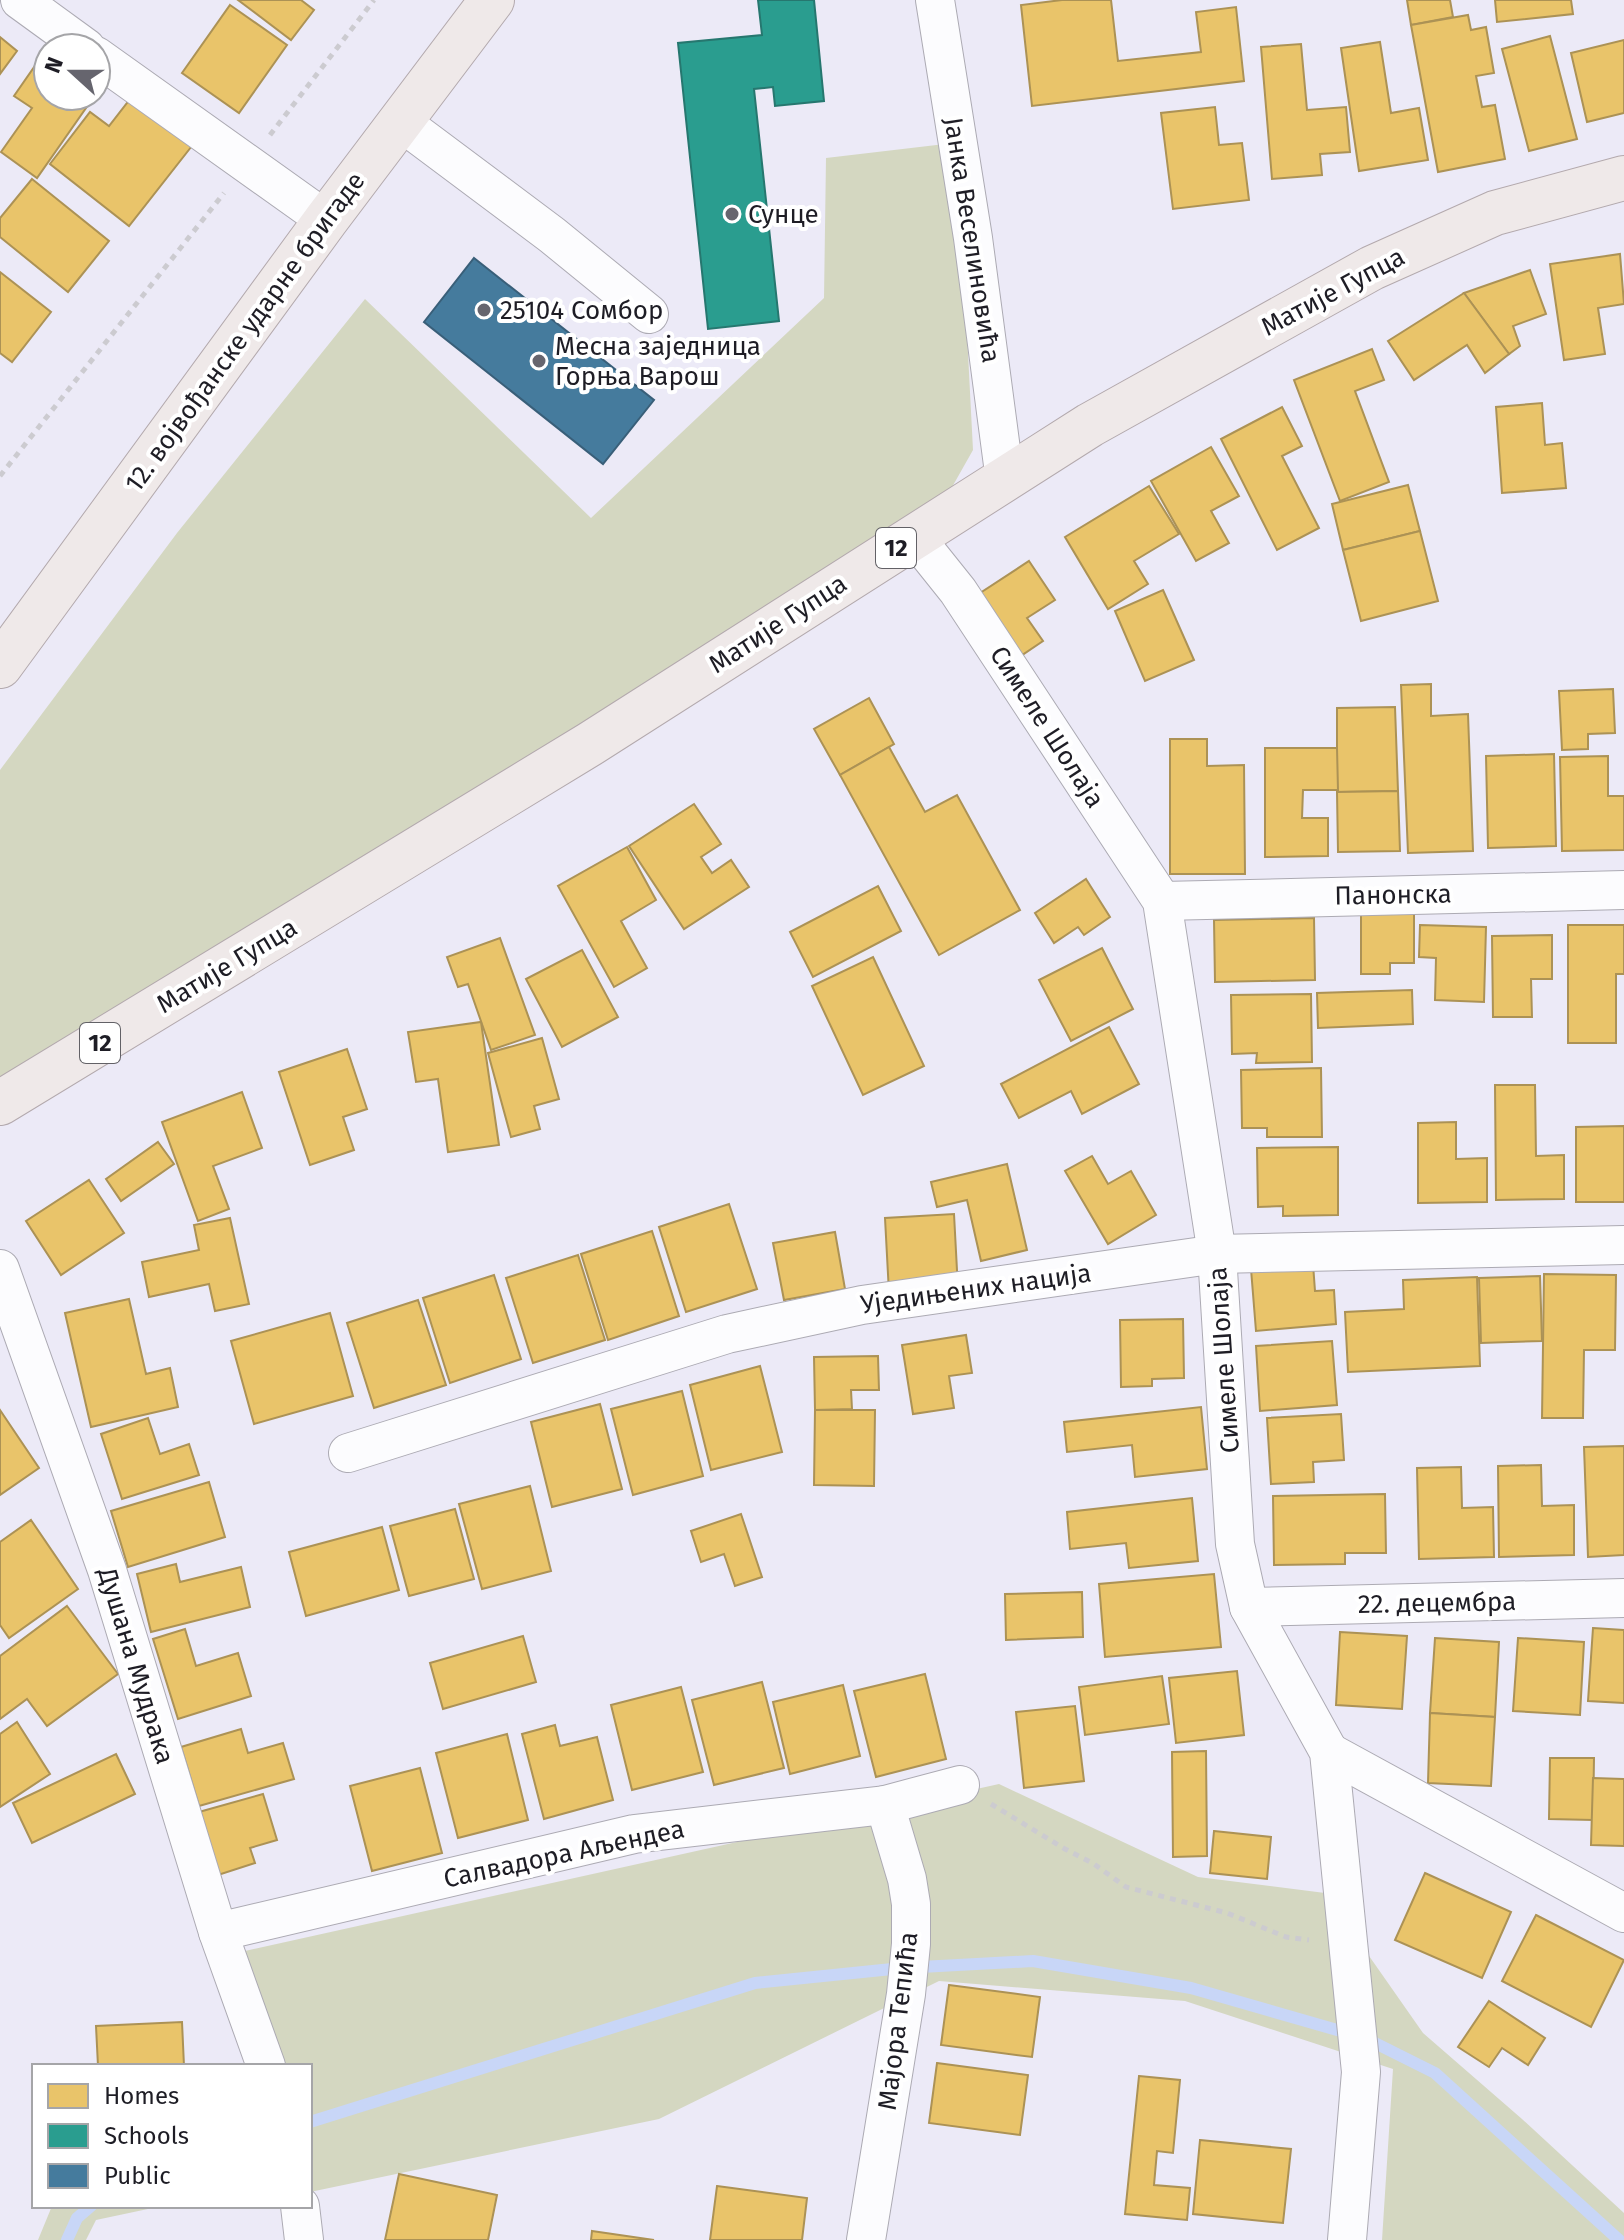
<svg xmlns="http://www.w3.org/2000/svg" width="1624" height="2240" viewBox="0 0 1624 2240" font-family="'Fira Sans',sans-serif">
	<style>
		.green { fill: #d4d7c1 }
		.homes { fill: #e9c46a; stroke: #ac9255; stroke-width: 2 }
		.schools { fill: #2a9d8f; stroke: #26776f; stroke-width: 2 }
		.public { fill: #457b9d; stroke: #395f79; stroke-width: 2 }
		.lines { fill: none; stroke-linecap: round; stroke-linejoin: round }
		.stream { stroke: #c8d6f7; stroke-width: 12 }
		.minor-casing { stroke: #acaab3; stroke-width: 40 }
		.major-casing { stroke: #b3a9ad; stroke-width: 46 }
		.path { stroke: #cccbd0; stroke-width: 5; stroke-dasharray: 6 6; stroke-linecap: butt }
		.minor { stroke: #fcfcfe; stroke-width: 38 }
		.major { stroke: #efe9e9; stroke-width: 44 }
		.poi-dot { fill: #66656e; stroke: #fff; stroke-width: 3 }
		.labels { text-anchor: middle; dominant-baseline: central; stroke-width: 8; stroke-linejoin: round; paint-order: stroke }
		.shield { fill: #fff; stroke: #626166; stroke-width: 2 }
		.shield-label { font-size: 24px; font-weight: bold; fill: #1e1d25 }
		.poi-label { font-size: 26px; fill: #1e1d25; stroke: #fff; text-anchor: start }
		.street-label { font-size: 26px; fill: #1e1d25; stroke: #fff }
	</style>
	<rect width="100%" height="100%" fill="#eceaf7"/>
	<g class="green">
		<polygon points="945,144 964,276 973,450 947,496 0,1114 0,770 177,533 365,299 591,518 824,298 826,158"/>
		<polygon points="999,1784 1198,1877 1325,1893 1423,2033 1522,2119 1624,2213 1624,2240 1382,2240 1393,2069 1185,2001 939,1981 659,2119 310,2192 310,2066 260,2066 227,1955"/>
		<polygon points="52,2206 162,2206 96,2220 86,2240 38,2240"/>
	</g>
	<g class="homes">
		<polygon points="238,0 301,0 314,10 291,40"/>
		<polygon points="1062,0 1111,0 1118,61 1201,52 1196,12 1236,7 1244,81 1032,106 1021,5"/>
		<polygon points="1407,0 1450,0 1453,17 1411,25"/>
		<polygon points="1495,0 1571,0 1573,14 1497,22"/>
		<polygon points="230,5 287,45 239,113 182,73"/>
		<polygon points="1468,15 1471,30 1486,27 1494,73 1476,76 1482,107 1495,105 1505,159 1438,172 1411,25"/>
		<polygon points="1550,36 1577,139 1529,151 1502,49"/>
		<polygon points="0,37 17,51 0,74"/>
		<polygon points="1624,40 1624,113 1587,122 1571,53"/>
		<polygon points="1380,42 1391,113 1419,108 1428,160 1359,171 1341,48"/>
		<polygon points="1301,44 1307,110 1346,107 1350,152 1320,154 1322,175 1272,179 1261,47"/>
		<polygon points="39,60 48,67 48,96 90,96 93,98 37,178 1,152 32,108 14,96"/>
		<polygon points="134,94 195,142 129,226 50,164 90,112 109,126"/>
		<polygon points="1215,107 1219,145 1242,143 1249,200 1173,209 1161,113"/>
		<polygon points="32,179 109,241 68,292 0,237 0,218"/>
		<polygon points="1620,254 1624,304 1598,308 1605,354 1564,360 1550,264"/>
		<polygon points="1530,270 1546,314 1513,326 1520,346 1509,354 1464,293"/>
		<polygon points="0,272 51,312 12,362 0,353"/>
		<polygon points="1464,293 1509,354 1485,373 1467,345 1414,380 1388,341"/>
		<polygon points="1372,349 1384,380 1355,391 1389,482 1340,501 1294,380"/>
		<polygon points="1542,403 1545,445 1562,443 1566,488 1502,493 1496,407"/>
		<polygon points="1282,407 1302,446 1282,456 1319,528 1277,550 1221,439"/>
		<polygon points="1211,447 1239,496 1211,511 1229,543 1196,561 1151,481"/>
		<polygon points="1408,485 1420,531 1343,550 1332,504"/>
		<polygon points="1149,486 1179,534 1134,561 1148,584 1108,609 1065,537"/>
		<polygon points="1420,531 1438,601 1361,621 1343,550"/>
		<polygon points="1029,561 1055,600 1027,618 1043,641 1015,660 974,597"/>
		<polygon points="1163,590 1194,660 1145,681 1115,611"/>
		<polygon points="1431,684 1431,716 1468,714 1473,851 1408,853 1401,685"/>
		<polygon points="1613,689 1615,733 1588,734 1588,749 1562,750 1559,691"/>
		<polygon points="869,698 894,744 840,775 814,729"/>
		<polygon points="1395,707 1398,791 1337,792 1337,708"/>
		<polygon points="1170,739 1207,739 1207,766 1244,765 1245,874 1170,874"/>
		<polygon points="889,747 925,812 957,795 1020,910 939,955 840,775"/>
		<polygon points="1265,748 1337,748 1338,790 1303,790 1302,818 1328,818 1328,856 1265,857"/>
		<polygon points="1554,754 1556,846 1488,848 1486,756"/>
		<polygon points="1608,756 1608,796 1624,796 1624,850 1562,851 1560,757"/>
		<polygon points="1398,791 1400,851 1338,852 1337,792"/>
		<polygon points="694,804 721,844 701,857 712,873 731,860 749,887 684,929 629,846"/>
		<polygon points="627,847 656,900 621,921 647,968 614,987 558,886"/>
		<polygon points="1086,879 1110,917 1084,935 1078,927 1054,943 1035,913"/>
		<polygon points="878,886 901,931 813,977 790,932"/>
		<polygon points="1414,913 1414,963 1390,963 1390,974 1361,974 1361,914"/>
		<polygon points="1314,918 1315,980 1215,982 1214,920"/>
		<polygon points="1420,925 1486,927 1484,1002 1435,1000 1436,958 1419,957"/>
		<polygon points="1568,925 1624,925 1624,974 1616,974 1616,1043 1568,1043"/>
		<polygon points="1552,935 1552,979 1531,979 1532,1017 1493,1017 1492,936"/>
		<polygon points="500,938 535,1035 491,1050 468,984 458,987 447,957"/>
		<polygon points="1102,948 1133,1009 1071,1041 1039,980"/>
		<polygon points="582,950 618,1017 562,1047 526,979"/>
		<polygon points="873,957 924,1066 863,1095 812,986"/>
		<polygon points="1412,990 1413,1024 1318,1028 1317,993"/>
		<polygon points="1311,994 1312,1062 1256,1063 1257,1053 1232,1054 1231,995"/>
		<polygon points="481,1022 499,1145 448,1152 438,1079 416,1082 408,1032"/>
		<polygon points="1109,1027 1139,1084 1082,1114 1071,1091 1019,1118 1001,1084"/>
		<polygon points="542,1038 559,1099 534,1106 540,1129 511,1137 488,1053"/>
		<polygon points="347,1049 367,1109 343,1117 354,1150 310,1165 279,1072"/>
		<polygon points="1321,1068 1322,1137 1267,1137 1267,1128 1242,1128 1241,1070"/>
		<polygon points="1495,1085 1535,1085 1536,1156 1564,1155 1564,1199 1496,1200"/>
		<polygon points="242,1092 262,1148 213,1166 229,1209 198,1221 162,1122"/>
		<polygon points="1456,1122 1456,1159 1487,1158 1487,1202 1418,1203 1418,1123"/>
		<polygon points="1624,1126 1624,1202 1576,1202 1576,1127"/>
		<polygon points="158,1142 174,1164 121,1201 106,1179"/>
		<polygon points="1338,1147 1338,1215 1283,1216 1283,1206 1258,1207 1257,1148"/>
		<polygon points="1092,1156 1108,1184 1131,1171 1156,1215 1108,1244 1065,1171"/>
		<polygon points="1007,1164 1027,1250 981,1261 967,1200 937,1207 931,1182"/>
		<polygon points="89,1180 124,1233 61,1275 26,1221"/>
		<polygon points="729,1204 757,1289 686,1312 659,1227"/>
		<polygon points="954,1214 958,1289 889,1293 885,1218"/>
		<polygon points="230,1218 249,1304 215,1311 209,1284 149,1297 142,1262 199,1250 194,1225"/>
		<polygon points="652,1231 679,1316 608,1340 581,1254"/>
		<polygon points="835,1232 845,1289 784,1300 773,1243"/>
		<polygon points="578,1255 605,1340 533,1363 506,1278"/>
		<polygon points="1313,1264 1315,1291 1334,1290 1336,1324 1256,1331 1251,1269"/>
		<polygon points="1544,1274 1616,1275 1615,1350 1584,1350 1583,1418 1542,1418"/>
		<polygon points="494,1275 521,1359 450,1383 423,1298"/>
		<polygon points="1540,1276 1542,1341 1481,1343 1479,1278"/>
		<polygon points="1477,1277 1480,1366 1348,1372 1345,1312 1404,1309 1403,1280"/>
		<polygon points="129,1299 146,1374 170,1368 178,1407 91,1427 65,1313"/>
		<polygon points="418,1300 446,1385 374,1408 347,1323"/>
		<polygon points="330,1313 353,1396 254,1424 231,1341"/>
		<polygon points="1183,1319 1184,1378 1152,1379 1152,1386 1121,1387 1120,1320"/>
		<polygon points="966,1335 972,1373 949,1376 954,1408 913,1414 902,1345"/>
		<polygon points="1332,1341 1337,1405 1260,1411 1256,1346"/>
		<polygon points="878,1356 879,1390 851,1390 852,1409 815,1410 814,1357"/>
		<polygon points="760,1366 782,1452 711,1470 690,1385"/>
		<polygon points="682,1391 703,1476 633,1495 611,1409"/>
		<polygon points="600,1404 622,1489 552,1507 531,1422"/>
		<polygon points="1201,1407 1207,1469 1135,1477 1132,1445 1067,1452 1064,1422"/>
		<polygon points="0,1410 39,1468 0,1495"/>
		<polygon points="815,1410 875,1410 874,1486 814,1485"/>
		<polygon points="1341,1414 1344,1460 1313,1462 1314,1482 1271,1484 1267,1418"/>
		<polygon points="148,1418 160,1454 189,1444 199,1475 122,1499 101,1434"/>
		<polygon points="1624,1446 1624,1555 1588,1557 1584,1447"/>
		<polygon points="1541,1465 1542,1506 1574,1505 1574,1555 1499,1557 1498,1466"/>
		<polygon points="1461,1467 1462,1508 1493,1507 1494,1557 1419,1559 1417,1468"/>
		<polygon points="209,1482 225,1537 128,1567 111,1511"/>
		<polygon points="530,1486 551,1571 482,1589 459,1504"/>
		<polygon points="1385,1494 1386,1553 1345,1553 1345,1564 1274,1565 1273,1496"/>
		<polygon points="1192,1498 1198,1561 1129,1568 1126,1543 1070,1549 1067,1512"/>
		<polygon points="455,1509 474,1579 409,1596 390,1526"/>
		<polygon points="741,1514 762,1577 735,1586 724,1554 701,1562 691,1531"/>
		<polygon points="31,1520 78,1589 9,1638 0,1625 0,1542"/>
		<polygon points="382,1527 399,1590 306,1616 289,1552"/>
		<polygon points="176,1564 180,1582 241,1567 250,1607 151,1632 137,1574"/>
		<polygon points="1214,1574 1221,1647 1105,1657 1099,1584"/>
		<polygon points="1082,1592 1083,1637 1006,1640 1005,1594"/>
		<polygon points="67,1606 118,1674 47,1726 27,1699 0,1719 0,1656"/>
		<polygon points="1593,1628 1624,1630 1624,1703 1588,1701"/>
		<polygon points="185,1629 196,1666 238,1653 251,1696 178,1719 153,1639"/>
		<polygon points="1340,1632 1407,1636 1402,1709 1336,1705"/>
		<polygon points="523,1636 536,1682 443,1709 430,1663"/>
		<polygon points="1435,1638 1499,1642 1495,1717 1430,1713"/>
		<polygon points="1518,1638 1584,1642 1580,1715 1513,1711"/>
		<polygon points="1237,1671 1244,1735 1176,1743 1169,1678"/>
		<polygon points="925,1674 946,1759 876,1777 854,1691"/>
		<polygon points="1162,1676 1169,1724 1085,1735 1079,1687"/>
		<polygon points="762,1682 784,1768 714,1785 692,1700"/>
		<polygon points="843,1685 860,1756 790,1774 773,1702"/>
		<polygon points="681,1687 703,1772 632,1790 611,1705"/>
		<polygon points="1075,1706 1084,1781 1024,1788 1016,1712"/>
		<polygon points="1430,1713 1495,1717 1491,1786 1428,1783"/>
		<polygon points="17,1722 50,1774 0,1807 0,1734"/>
		<polygon points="555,1725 560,1746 597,1737 613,1800 544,1819 522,1734"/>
		<polygon points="241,1729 248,1753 283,1743 294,1779 199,1806 181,1747"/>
		<polygon points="507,1734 528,1820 458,1838 436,1753"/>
		<polygon points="1206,1751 1207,1856 1173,1857 1172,1752"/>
		<polygon points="116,1754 135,1794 32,1843 13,1803"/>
		<polygon points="1550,1758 1594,1758 1593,1820 1549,1819"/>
		<polygon points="420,1768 442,1853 372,1871 350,1786"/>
		<polygon points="1593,1778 1624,1779 1624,1846 1591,1845"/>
		<polygon points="263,1794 277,1840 250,1848 255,1863 218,1875 199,1812"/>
		<polygon points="1214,1831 1271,1837 1267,1879 1210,1873"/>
		<polygon points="1425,1873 1511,1912 1482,1978 1395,1940"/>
		<polygon points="1536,1915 1624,1960 1591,2027 1502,1981"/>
		<polygon points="949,1985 1040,1997 1032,2057 941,2045"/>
		<polygon points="1489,2001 1545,2038 1528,2065 1502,2048 1489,2067 1458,2047"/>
		<polygon points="182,2022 184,2066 98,2066 96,2026"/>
		<polygon points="937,2063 1028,2075 1020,2135 929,2123"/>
		<polygon points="1139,2076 1180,2080 1173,2153 1157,2151 1154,2185 1190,2188 1187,2220 1125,2214"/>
		<polygon points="1200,2140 1291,2149 1283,2223 1193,2214"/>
		<polygon points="399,2174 497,2195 488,2240 385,2240"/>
		<polygon points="717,2186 807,2198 802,2240 710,2240"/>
		<polygon points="592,2231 654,2240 591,2240"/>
	</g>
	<polygon class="schools" points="758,0 814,0 824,101 775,106 773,87 754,89 779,321 708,329 678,43 762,35"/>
	<polygon class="public" points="474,258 654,400 603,464 424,322"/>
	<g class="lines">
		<g class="stream">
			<polyline points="310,2122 755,1983 902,1968 1033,1961 1191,1988 1365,2038 1435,2073 1619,2240"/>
			<polyline points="67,2240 77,2218 91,2206"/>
		</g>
		<g class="minor-casing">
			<g id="minor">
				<polyline points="20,0 86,48"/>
				<polyline points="935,0 973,238 1005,480"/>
				<polyline points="96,56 326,220"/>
				<polyline points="401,122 552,235 649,314"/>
				<polyline points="914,536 958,591 1162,901 1217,1254 1235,1544 1249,1607 1329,1752 1361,2072 1347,2240"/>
				<polyline points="1162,901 1624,890"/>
				<polyline points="0,1269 107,1570 218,1932 266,2066"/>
				<polyline points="348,1453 727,1334 862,1305 1217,1254 1624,1245"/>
				<polyline points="1249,1607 1624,1598"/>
				<polyline points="1329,1752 1624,1913"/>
				<polyline points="218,1932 634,1834 885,1805 960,1785"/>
				<polyline points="300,2206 304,2240"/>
				<polyline points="866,2240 906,1994 911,1944 911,1904 907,1879 885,1805"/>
			</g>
		</g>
		<g class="major-casing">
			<g id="major">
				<polyline points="0,666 326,220 492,0"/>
				<polyline points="0,1103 590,744 1090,425 1372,268 1495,213 1624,178"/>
			</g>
		</g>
		<g class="path">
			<polyline points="270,135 374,0"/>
			<polyline points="0,476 224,193"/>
			<polyline points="991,1804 1065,1849 1094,1864 1126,1887 1227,1913 1286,1937 1309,1940"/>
		</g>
		<use href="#minor" class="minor"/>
		<use href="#major" class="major"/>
	</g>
	<g class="poi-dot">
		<circle cx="732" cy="214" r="8"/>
		<circle cx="484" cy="310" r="8"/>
		<circle cx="539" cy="361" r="8"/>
	</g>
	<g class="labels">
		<g class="shield">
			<rect x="876" y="528" width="40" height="40" rx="6"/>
			<rect x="80" y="1023" width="40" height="40" rx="6"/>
		</g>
		<g class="shield-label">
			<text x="896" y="548">12</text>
			<text x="100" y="1043">12</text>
		</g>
		<g class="poi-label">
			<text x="748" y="214">Сунце</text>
			<text x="500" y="310">25104 Сомбор</text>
			<text x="555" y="346">Месна заједница<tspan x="555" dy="30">Горња Варош</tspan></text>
		</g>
		<g class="street-label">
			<text transform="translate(972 240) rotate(81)">Јанка Веселиновића</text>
			<text transform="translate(1333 292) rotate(-28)">Матије Гупца</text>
			<text transform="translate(245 332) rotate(-54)">12. војвођанске ударне бригаде</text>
			<text transform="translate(778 624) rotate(-33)">Матије Гупца</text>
			<text transform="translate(1047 727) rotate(57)">Симеле Шолаја</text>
			<text transform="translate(1393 895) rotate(-1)">Панонска</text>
			<text transform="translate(227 966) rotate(-31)">Матије Гупца</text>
			<text transform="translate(976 1289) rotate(-8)">Уједињених нација</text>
			<text transform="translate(1224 1360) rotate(-94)">Симеле Шолаја</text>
			<text transform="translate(1437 1603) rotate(-1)">22. децембра</text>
			<text transform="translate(136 1666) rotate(73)">Душана Мудрака</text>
			<text transform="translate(564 1854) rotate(-12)">Салвадора Аљендеа</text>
			<text transform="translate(898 2021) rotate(-83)">Мајора Тепића</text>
		</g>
	</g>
	<rect x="32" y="2064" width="280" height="144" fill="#ffffff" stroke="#a5a5a8" stroke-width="2"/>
	<rect x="48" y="2084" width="40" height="24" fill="#e9c46a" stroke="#a5a5a8" stroke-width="2"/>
	<text x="104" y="2104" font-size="24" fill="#1e1d25">Homes</text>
	<rect x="48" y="2124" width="40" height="24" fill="#2a9d8f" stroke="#a5a5a8" stroke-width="2"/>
	<text x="104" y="2144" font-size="24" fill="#1e1d25">Schools</text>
	<rect x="48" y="2164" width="40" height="24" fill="#457b9d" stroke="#a5a5a8" stroke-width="2"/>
	<text x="104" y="2184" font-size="24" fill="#1e1d25">Public</text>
	<g transform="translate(72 72) rotate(291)"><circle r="38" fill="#ffffff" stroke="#a5a5a8" stroke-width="2"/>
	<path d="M0-6L14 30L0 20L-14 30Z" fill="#66656e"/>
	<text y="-12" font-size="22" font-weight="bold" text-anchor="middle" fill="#1e1d25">N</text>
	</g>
</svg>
